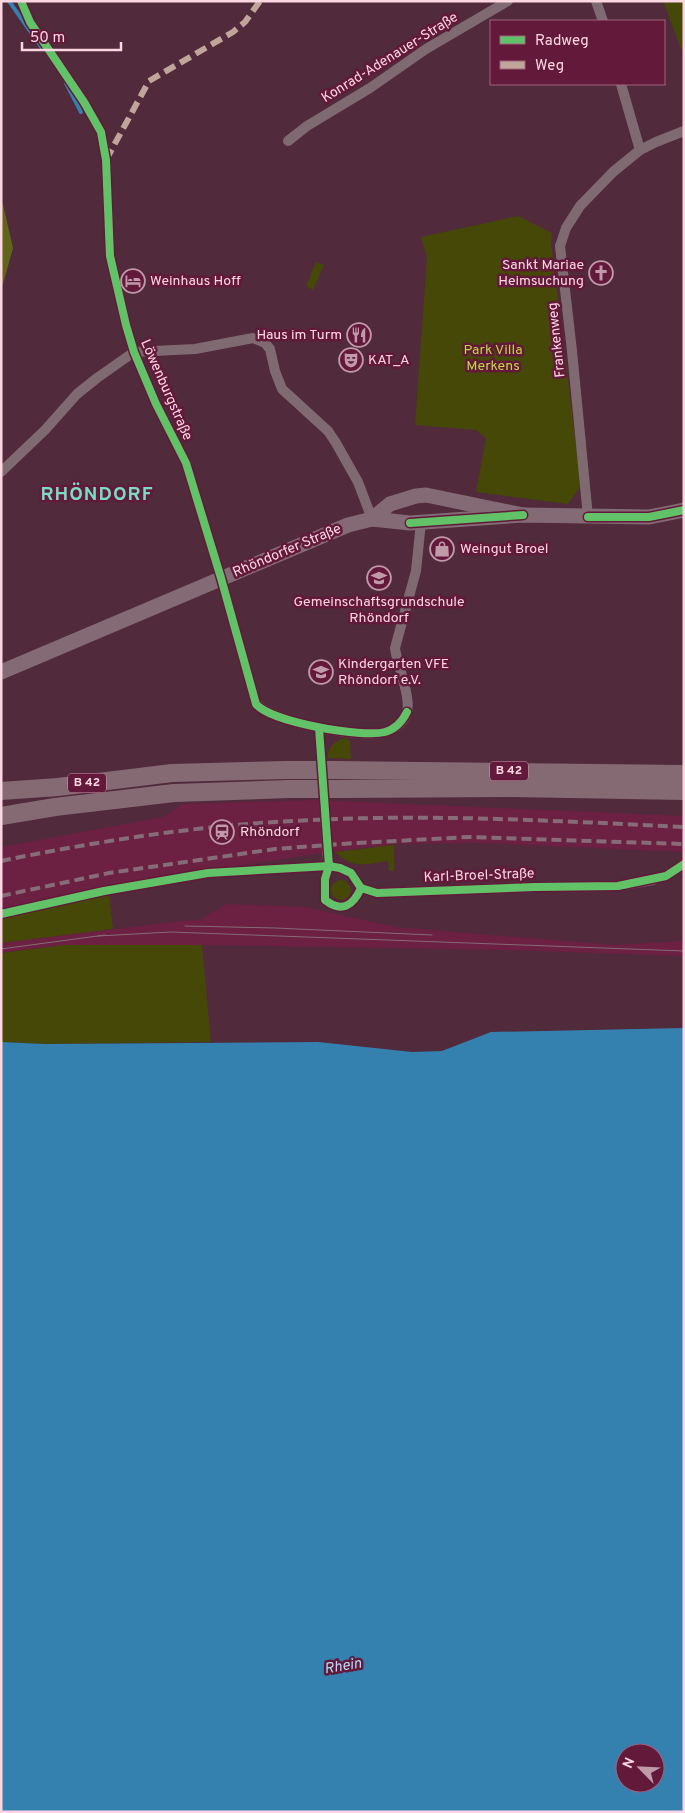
<svg xmlns="http://www.w3.org/2000/svg" width="685" height="1813" viewBox="0 0 685 1813" font-family="Overpass,sans-serif">
	<style>
		.built { fill: #6c2042 }
		.green { fill: #464808 }
		.forest { fill: #616519 }
		.water { fill: #3480af; fill-rule: evenodd }
		.lines { fill: none; stroke-linecap: round; stroke-linejoin: round }
		.stream { stroke: #3480af; stroke-width: 4 }
		.minor-tunnel { stroke: #6b4454; stroke-width: 10; stroke-dasharray: 10 5; stroke-linecap: butt }
		.minor { stroke: #806a72; stroke-width: 10 }
		.secondary { stroke: #846a74; stroke-width: 15 }
		.trunk { stroke: #856a74; stroke-width: 18 }
		.tram { stroke: #856c76; stroke-width: 1 }
		.rail { stroke: #856c76; stroke-width: 4; stroke-dasharray: 10 5; stroke-linecap: butt }
		.trunk-bridge { stroke: #856a74; stroke-width: 18 }
		.quiet { stroke: #c0a59a; stroke-width: 6; stroke-dasharray: 12 6; stroke-linecap: butt }
		.cycleway-casing { stroke: #62193a; stroke-width: 11 }
		.cycleway { stroke: #61c268; stroke-width: 8 }
		.labels { text-anchor: middle; dominant-baseline: central; stroke-width: 5; stroke-linejoin: round; paint-order: stroke }
		.shield { fill: #62193a; stroke: #ce9eb0; stroke-width: 1 }
		.shield-label { font-size: 12px; font-weight: bold; fill: #fcd7e2 }
		.street-label { font-size: 14px; fill: #fcd7e2; stroke: #62193a }
		.poi-label { font-size: 14px; fill: #fcd7e2; stroke: #62193a; text-anchor: start }
		.park-label { font-size: 14px; fill: #c1d543; stroke: #62193a }
		.water-label { font-size: 15px; font-style: italic; fill: #afdfff; stroke: #62193a }
		.district-label { font-size: 19px; font-weight: bold; letter-spacing: 1px; fill: #79ddc6; stroke: #62193a }
	</style>
	<rect width="100%" height="100%" fill="#512a3b"/>
	<g class="built">
		<polygon points="315,800 684,816 684,852 481,843 395,844 315,854 108,886 1,910 1,847 163,817 183,804"/>
		<polygon points="227,904 305,907 395,927 614,945 684,941 684,956 506,950 202,945 64,945 1,953 1,943 180,921 199,920"/>
	</g>
	<g class="green">
		<polygon points="663,1 684,1 684,50 682,51"/>
		<polygon points="518,216 552,233 551,243 581,486 568,504 476,492 486,438 476,430 415,425 427,257 421,237"/>
		<polygon points="316,262 324,265 313,290 306,286"/>
		<path d="M345,738L350,741L351,759L328,758C327,747 335,741 345,738Z"/>
		<path d="M394,845V871H389L388,861C365,864 354,870 335,852Z"/>
		<circle cx="341" cy="890" r="10"/>
		<polygon points="108,886 113,929 1,943 1,910"/>
		<polygon points="64,945 202,945 211,1042 45,1044 1,1042 1,953"/>
	</g>
	<polygon class="forest" points="1,196 13,248 1,291"/>
	<path class="water" d="M684,1028V1812H1V1042L45,1044L318,1042L412,1052L442,1051L491,1032ZM625,1753H655V1783H625Z"/>
	<g class="lines">
		<g class="stream">
			<polyline points="9,1 42,48"/>
			<polyline points="66,83 81,112"/>
		</g>
		<polyline class="minor-tunnel" points="321,756 327,853"/>
		<g class="minor">
			<path d="M21,1L30,22L84,102L101,132L106,160L110,256L126,325L134,352L156,404L186,463L221,578L255,701C265,722 363,739 386,732C395,729 402,724 406,715C413,700 397,666 395,648L416,571L421,522"/>
			<polyline points="596,1 603,21"/>
			<polyline points="621,84 640,150"/>
			<polyline points="288,141 307,126 370,88 426,49 508,1"/>
			<polyline points="1,472 45,430 77,394 97,378 134,352 195,349 253,338 265,343 270,349 275,371 282,389 328,431 336,443 358,482 372,519"/>
			<polyline points="588,517 572,351 560,246 566,228 580,206 613,172 640,150 656,142 684,131"/>
			<polyline points="319,728 321,756"/>
			<polyline points="327,853 329,866 340,868 351,873 361,888 377,893 535,887 618,886 653,880"/>
		</g>
		<g class="secondary">
			<polyline points="372,519 410,523 523,515 649,517 684,510"/>
			<polyline points="1,672 348,525 372,519 390,504 416,496 426,495 523,515"/>
		</g>
		<g class="trunk">
			<polyline points="334,770 684,774"/>
			<polyline points="337,789 511,788 684,791"/>
			<polyline points="1,791 58,787 172,773 287,770"/>
			<polyline points="1,816 55,807 174,793 289,789"/>
		</g>
		<g class="tram">
			<polyline points="185,926 275,928 432,935"/>
			<polyline points="98,936 171,932 684,951"/>
			<polyline points="1,949 105,935"/>
		</g>
		<g class="rail">
			<path d="M1,861C103,840 208,824 313,820C436,814 560,821 684,827"/>
			<polyline points="1,896 109,873 275,849 340,844 468,837 684,844"/>
		</g>
		<g class="trunk-bridge">
			<polyline points="287,770 334,770"/>
			<polyline points="289,789 337,789"/>
		</g>
		<polyline class="quiet" points="106,160 149,81 233,32 245,22 260,1"/>
		<g class="cycleway-casing">
			<g id="cycleway">
				<path d="M21,1L30,22L84,102L101,132L106,160L110,256L126,325L134,352L156,404L186,463L221,578L256,704C270,722 362,738 385,732C396,729 402,722 407,712"/>
				<polyline points="588,517 649,517 684,510"/>
				<polyline points="410,523 523,515"/>
				<path d="M319,728L329,866L325,879V900C342,913 353,906 361,888"/>
				<polyline points="1,914 104,891 208,873 329,866 340,868 351,873 361,888 377,893 535,887 618,886 666,876 684,864"/>
			</g>
		</g>
		<use href="#cycleway" class="cycleway"/>
	</g>
	<defs>
		<g id="church-ring" transform="scale(1.25)"><circle r="9.5" fill="#62193a" stroke="#c09aa8" stroke-width="1.5"/><path d="M-1.2-6h2.4v3.5h3.3v2.4h-3.3V6h-2.4V-.1h-3.3v-2.4h3.3Z" fill="#c09aa8"/></g>
		<g id="hotel-ring" transform="scale(1.25)"><circle r="9.5" fill="#62193a" stroke="#c09aa8" stroke-width="1.5"/><path d="M-6-4.5h1.5V1H6V5H4.5V3h-9V5H-6ZM-4 0a1.8 1.8 0 1 1 3.6 0ZM.5 0V-2.5h3Q6-2.5 6 0Z" fill="#c09aa8"/></g>
		<g id="restaurant-ring" transform="scale(1.25)"><circle r="9.5" fill="#62193a" stroke="#c09aa8" stroke-width="1.5"/><path d="M-5-6h1v4h1v-4h1v4h1v-4h1v5L-1.5 .5V6h-2V.5L-5-1ZM5-6V6H3V1.5H1.5Q1.5-4 5-6Z" fill="#c09aa8"/></g>
		<g id="theatre-ring" transform="scale(1.25)"><circle r="9.5" fill="#62193a" stroke="#c09aa8" stroke-width="1.5"/><path d="M-5-5.5Q0-4 5-5.5V0Q5 5 0 6Q-5 5-5 0ZM-3.3-2.5H-1v1.5H-3.3ZM1-2.5H3.3v1.5H1ZM-2.8 1Q0 5.5 2.8 1Z" fill="#c09aa8"/></g>
		<g id="shop-ring" transform="scale(1.25)"><circle r="9.5" fill="#62193a" stroke="#c09aa8" stroke-width="1.5"/><path d="M-5-2.5h2.3a2.7 3.5 0 0 1 5.4 0H5L5.5 6h-11ZM-1.5-2.5h3a1.5 2.3 0 0 0-3 0Z" fill="#c09aa8"/></g>
		<g id="school-ring" transform="scale(1.25)"><circle r="9.5" fill="#62193a" stroke="#c09aa8" stroke-width="1.5"/><path d="M0-5L7-2L0 1L-7-2ZM-4 1L0 2.5L4 1V4Q0 6-4 4Z" fill="#c09aa8"/></g>
		<g id="station-ring" transform="scale(1.25)"><circle r="9.5" fill="#62193a" stroke="#c09aa8" stroke-width="1.5"/><path d="M-3-6H3Q5-6 5-4V2Q5 4 3 4L4.5 6H3L1.5 4h-3L-3 6H-4.5L-3 4Q-5 4-5 2V-4Q-5-6-3-6ZM-3.5-4v3h7v-3ZM-3.5 1v1.5H-2V1ZM2 1v1.5H3.5V1Z" fill="#c09aa8"/></g>
	</defs>
	<g fill-rule="evenodd">
		<use href="#church-ring" x="601" y="273"/>
		<use href="#hotel-ring" x="133" y="281"/>
		<use href="#restaurant-ring" x="359" y="335"/>
		<use href="#theatre-ring" x="351" y="360"/>
		<use href="#shop-ring" x="442" y="549"/>
		<use href="#school-ring" x="379" y="578"/>
		<use href="#school-ring" x="321" y="672"/>
		<use href="#station-ring" x="222" y="832"/>
	</g>
	<g class="labels">
		<g class="shield">
			<rect x="490" y="761.5" width="38" height="19" rx="4"/>
			<rect x="68" y="773.5" width="38" height="19" rx="4"/>
		</g>
		<g class="shield-label">
			<text x="509" y="771">B 42</text>
			<text x="87" y="783">B 42</text>
		</g>
		<g class="street-label">
			<text transform="translate(390 58) rotate(-32)">Konrad-Adenauer-Straße</text>
			<text transform="translate(557 340) rotate(-96)">Frankenweg</text>
			<text transform="translate(166 390) rotate(66)">Löwenburgstraße</text>
			<text transform="translate(287 551) rotate(-23)">Rhöndorfer Straße</text>
			<text transform="translate(479 876) rotate(-2)">Karl-Broel-Straße</text>
		</g>
		<g class="poi-label">
			<text x="584" y="265" text-anchor="end">Sankt Mariae<tspan x="584" dy="16">Heimsuchung</tspan></text>
			<text x="150" y="281">Weinhaus Hoff</text>
			<text x="342" y="335" text-anchor="end">Haus im Turm</text>
			<text x="368" y="360">KAT_A</text>
			<text x="460" y="549">Weingut Broel</text>
			<text x="379" y="602" text-anchor="middle">Gemeinschaftsgrundschule<tspan x="379" dy="16">Rhöndorf</tspan></text>
			<text x="338" y="664">Kindergarten VFE<tspan x="338" dy="16">Rhöndorf e.V.</tspan></text>
			<text x="240" y="832">Rhöndorf</text>
		</g>
		<g class="park-label">
			<text x="493" y="350">Park Villa<tspan x="493" dy="16">Merkens</tspan></text>
		</g>
		<g class="water-label">
			<text transform="translate(343 1667) rotate(-9)">Rhein</text>
		</g>
		<g class="district-label">
			<text x="97" y="495">RHÖNDORF</text>
		</g>
	</g>
	<rect width="685" height="1813" fill="none" stroke="#fcd7e2" stroke-width="5"/>
	<rect x="490" y="20" width="175" height="65" fill="#62193a" stroke="#a0657d"/>
	<rect x="500" y="36" width="25" height="8" fill="#61c268" stroke="#a0657d"/>
	<text x="535" y="45" font-size="15" fill="#fcd7e2">Radweg</text>
	<rect x="500" y="61" width="25" height="8" fill="#c0a59a" stroke="#a0657d"/>
	<text x="535" y="70" font-size="15" fill="#fcd7e2">Weg</text>
	<g transform="translate(640 1768) rotate(294)"><circle r="24" fill="#62193a" stroke="#a0657d"/>
	<path d="M0-4L9 19L0 12L-9 19Z" fill="#c09aa8"/>
	<text y="-8" font-size="14" font-weight="bold" text-anchor="middle" fill="#fcd7e2">N</text>
	</g>
	<path d="M22 42v8h99v-8" fill="none" stroke="#fcd7e2" stroke-width="2.5"/>
	<text x="30" y="42" font-size="15" fill="#fcd7e2" stroke="#62193a" stroke-width="4" paint-order="stroke">50 m</text>
</svg>
